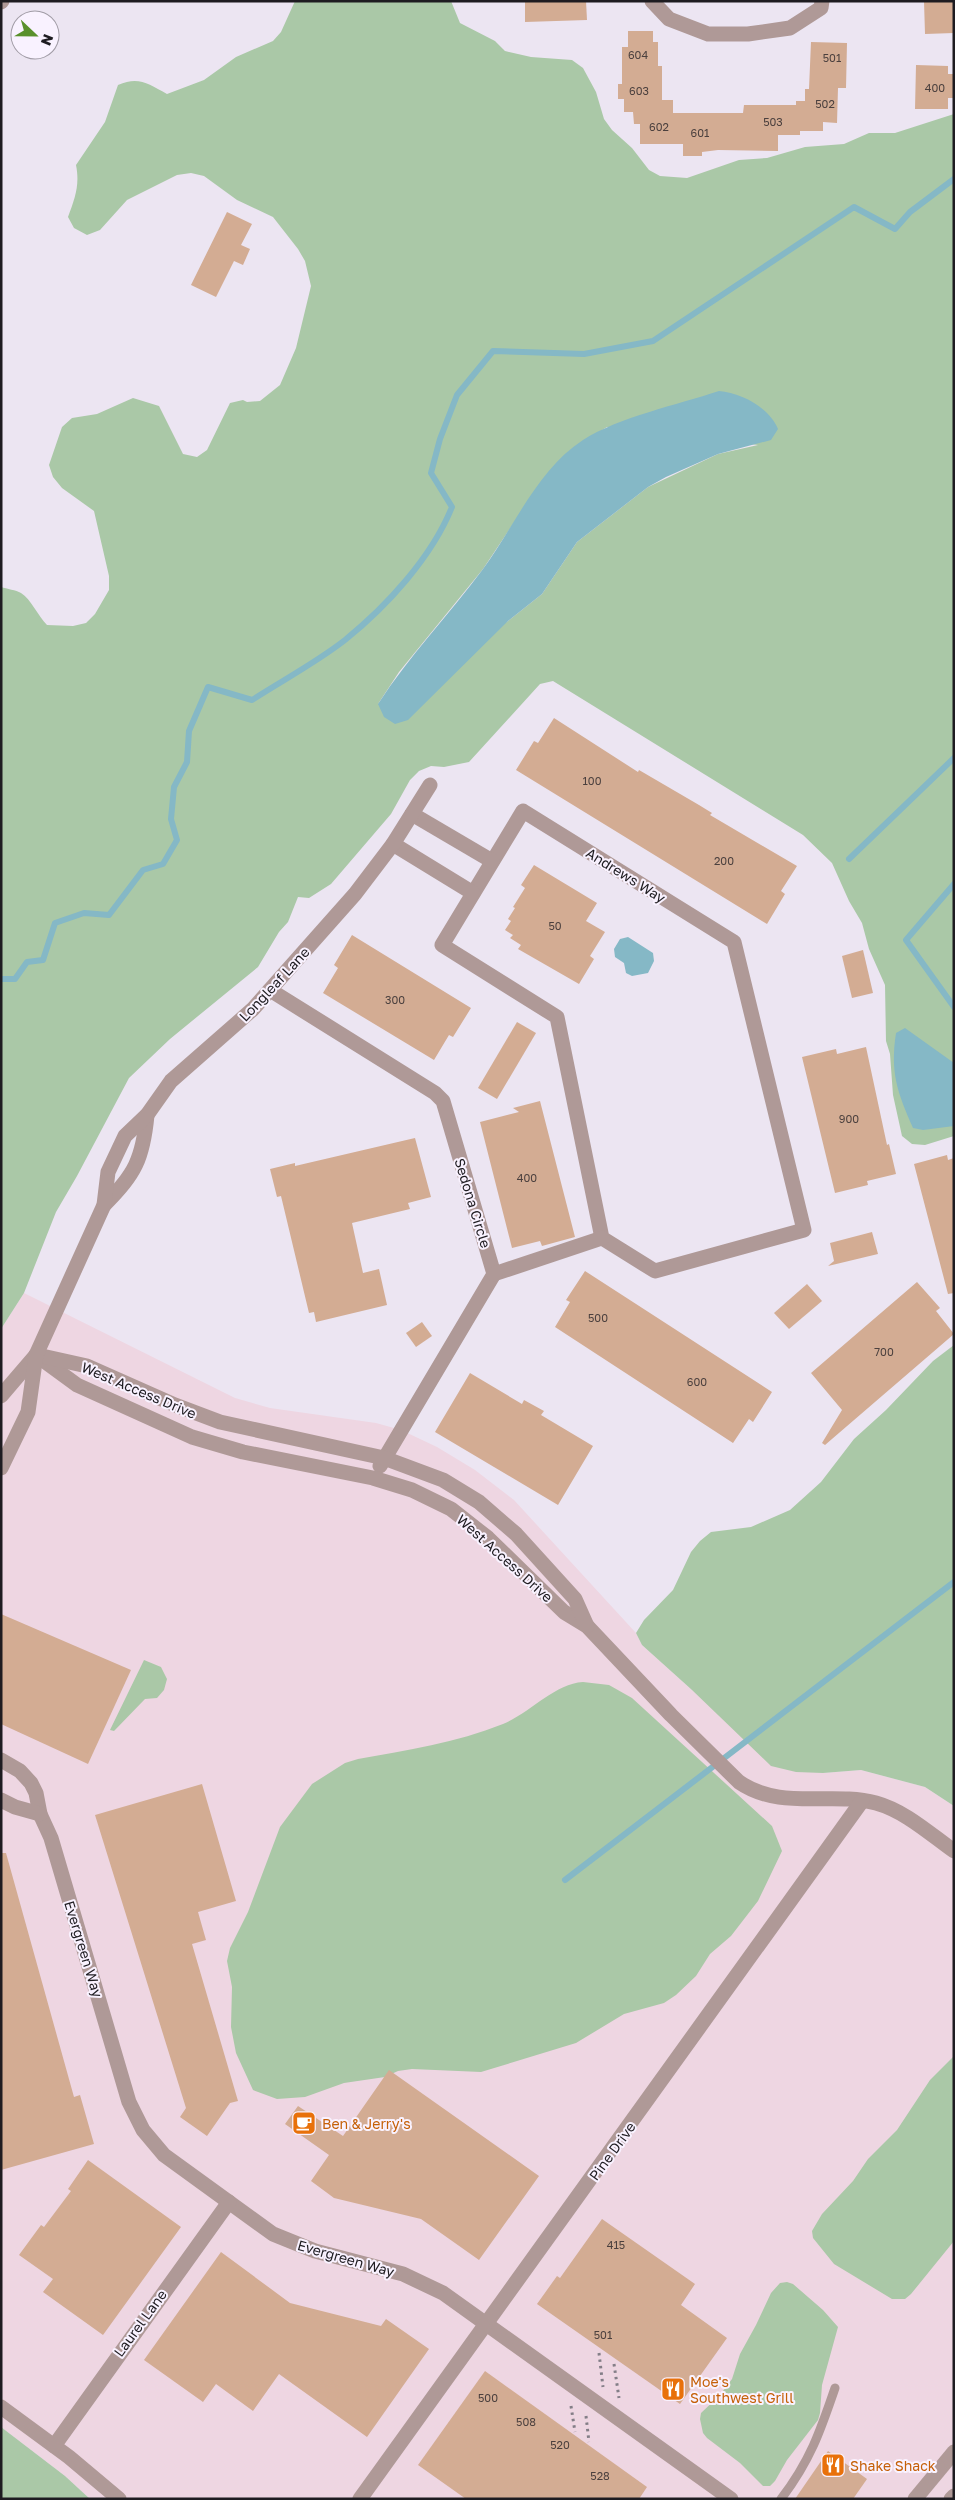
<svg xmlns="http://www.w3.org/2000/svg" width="955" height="2500" viewBox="0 0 955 2500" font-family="'Golos Text',sans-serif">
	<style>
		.commercial { fill: #eed6e2 }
		.green { fill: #aac8a7; fill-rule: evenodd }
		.water { fill: #85b8c6 }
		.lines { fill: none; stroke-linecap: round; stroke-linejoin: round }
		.stream { stroke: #85b8c6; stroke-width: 6 }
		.building { fill: #d3ac93 }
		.path { stroke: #837e87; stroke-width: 3; stroke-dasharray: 2.5 4; stroke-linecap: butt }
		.lane { stroke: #af9997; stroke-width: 9 }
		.street { stroke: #af9997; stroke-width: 15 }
		.labels { text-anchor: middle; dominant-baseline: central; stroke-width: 4; stroke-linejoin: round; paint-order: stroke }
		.number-label { font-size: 11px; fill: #4b403e }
		.street-label { font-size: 14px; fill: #1e1c21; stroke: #f9f2ff }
		.food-label { font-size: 14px; fill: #c56008; stroke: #f9f2ff; text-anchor: start }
	</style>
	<rect width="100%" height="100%" fill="#ece5f2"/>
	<polygon class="commercial" points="24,1293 235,1398 270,1408 376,1423 401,1430 437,1447 475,1470 514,1500 636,1633 642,1645 692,1690 823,1773 861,1770 925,1787 954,1806 954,2499 90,2499 65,2476 1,2427 1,1329"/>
	<g class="green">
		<path d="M295,1H451L460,23L495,41L505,51L531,57L572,60L583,68L596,92L604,119L612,130L632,148L649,170L660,176L687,178L739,160L767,158L805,147L844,144L869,133H895L954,114V1136L925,1145L912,1144L902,1136L893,1095L890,1054L886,1041L885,985L869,949L862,923L849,901L832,863L803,835L553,681L540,684L469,762L444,767L431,766L419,771L410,780L391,814L331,884L309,898L298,897L288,922L279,932L258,967L170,1039L129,1078L77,1176L56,1212L24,1293L1,1329V587C7,589 16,590 21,593C31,599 38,616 47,625L73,626L86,623L95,614L109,590V576L94,511L62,488L53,477L49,465L62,427L72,418L97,414L133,398L159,406L183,454L197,457L207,450L230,403L243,400L247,402L260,401L280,385L296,348L311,286L305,261L298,249L273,217L237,200L204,176L191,173L177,175L127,200L100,230L87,235L74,228L68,217C75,198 80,185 76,165L105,122L118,85C139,76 148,84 167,94L204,80L236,57L273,41L281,32ZM607,427L758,445L718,454L648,487L577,542L542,594L508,621L378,704L399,672L483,569L541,482L568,452Z"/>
		<polygon points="954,1345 954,1806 925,1787 861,1770 823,1773 796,1772 771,1766 692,1690 642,1645 636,1633 644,1620 673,1590 691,1552 700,1541 711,1532 751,1527 790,1510 821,1482 854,1439 886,1410 933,1361"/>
		<polygon points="144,1660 161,1667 167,1679 164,1690 157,1698 145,1699 114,1731 110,1730"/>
		<path d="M583,1682L609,1685L632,1698L772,1826L782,1851L758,1901L731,1936L710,1954L696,1976L676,1995L664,2003L624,2014L576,2043L481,2072L412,2069L398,2071L385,2077L344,2083L305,2097L277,2099L253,2090L236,2053L231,2027L232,1987L227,1961L230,1948L248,1912L280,1827L312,1784L345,1763L358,1759C407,1750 456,1743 503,1724C530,1713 554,1684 583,1682Z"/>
		<polygon points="954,2056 954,2241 911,2294 905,2299 892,2299 834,2264 813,2238 812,2231 822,2214 853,2181 868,2159 897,2130 930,2080"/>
		<polygon points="787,2282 793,2284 823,2310 838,2327 822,2385 820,2413 818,2420 787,2460 775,2481 770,2486 763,2486 740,2463 707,2438 703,2433 700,2419 701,2413 720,2395 732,2379 740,2354 756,2325 771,2293 780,2283"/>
		<polygon points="1,2427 65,2476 90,2499 1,2499"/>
	</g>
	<g class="water">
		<path d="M719,391C741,393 769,407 778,429L771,440L718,454L666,477L648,487L577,542L542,594L508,621L408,720L395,724L384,717L378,704C409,656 449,615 483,569C514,527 538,469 583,440C619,417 677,405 719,391Z"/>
		<polygon points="628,937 653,953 654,961 648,973 632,976 626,973 624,963 615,957 614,949 620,939"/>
		<path d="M905,1028L954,1063V1126L923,1130L913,1128C897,1092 890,1072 896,1033Z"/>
	</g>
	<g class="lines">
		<g class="stream">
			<polyline points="849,859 954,758"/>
			<polyline points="954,884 906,940 954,1007"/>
			<path d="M1,979H15L27,962L43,960L55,923L84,913L109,915L143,870L163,864L177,840L171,819L174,787L187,762L189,731L208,687L252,700C283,680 317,662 345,640C387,606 432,557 452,507L431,473L440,439L457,395L493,351L584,354L653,341L854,207L895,229L910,212L954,179"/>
			<polyline points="565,1880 954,1582"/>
		</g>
	</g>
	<g class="building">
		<polygon points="525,1 586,1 587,20 525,22"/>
		<polygon points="924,1 954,1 954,33 925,34"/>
		<polygon points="628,31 653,31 653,42 658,42 658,66 662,66 662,100 673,100 673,113 743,113 744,105 796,105 796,101 805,101 805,89 809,89 811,42 847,43 846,88 838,88 837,123 823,122 823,131 800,131 800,135 778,135 778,151 718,150 702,152 702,156 683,156 683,144 640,144 640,124 634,124 633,112 624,112 624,99 618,99 618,84 622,84 622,47 628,47"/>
		<polygon points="916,65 948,66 948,74 954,74 954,98 948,98 948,109 915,109"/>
		<polygon points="227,212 252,224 241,245 250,249 243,265 234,261 216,297 191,285"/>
		<polygon points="554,718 638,772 639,770 699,805 712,813 710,815 797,866 781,891 785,894 767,924 516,770 534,741 538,743"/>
		<polygon points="534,865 597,903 586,921 605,932 590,956 594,959 579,984 518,949 521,945 510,938 513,935 505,930 511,921 508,919 515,908 513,907 525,888 521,885"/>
		<polygon points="352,935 471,1008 453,1037 449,1035 434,1060 323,993 338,968 334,965"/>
		<polygon points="863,950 873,993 852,998 842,956"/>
		<polygon points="517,1022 536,1033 497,1099 478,1088"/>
		<polygon points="866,1047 887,1145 889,1144 896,1174 867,1181 868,1185 835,1193 802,1057 836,1049 837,1054"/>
		<polygon points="540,1101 575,1237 542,1246 540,1241 512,1248 480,1122 519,1112 513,1108"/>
		<polygon points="415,1138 431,1197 408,1203 410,1209 352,1223 363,1273 379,1269 387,1305 316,1322 314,1312 309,1313 281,1196 277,1197 270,1169 295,1163 295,1166"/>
		<polygon points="947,1155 948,1160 954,1158 954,1293 948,1294 914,1164"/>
		<polygon points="872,1232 878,1254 828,1266 834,1261 830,1243"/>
		<polygon points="585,1271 772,1392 753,1422 749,1419 733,1443 555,1327 570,1302 566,1300"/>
		<polygon points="917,1282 940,1308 936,1311 954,1334 825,1445 822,1443 842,1410 811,1373"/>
		<polygon points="807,1284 822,1301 789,1329 774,1313"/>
		<polygon points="422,1322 432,1336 416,1347 406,1333"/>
		<polygon points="470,1373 522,1404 524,1400 544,1411 541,1415 593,1446 558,1505 435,1432"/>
		<polygon points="1,1614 131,1670 88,1764 1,1724"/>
		<polygon points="202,1784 236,1901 198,1912 206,1940 192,1944 238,2101 230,2103 207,2136 180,2117 186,2108 95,1815"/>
		<polygon points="1,1853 6,1853 74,2097 80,2095 94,2144 1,2170"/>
		<polygon points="389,2070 539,2176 479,2260 421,2219 334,2198 311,2181 329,2155 285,2124 298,2106 343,2136"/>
		<polygon points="88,2160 181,2227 103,2335 43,2292 53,2279 19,2255 41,2225 44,2227 71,2191 68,2189"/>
		<polygon points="602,2219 695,2284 681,2305 727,2338 680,2404 537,2304 557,2276 560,2278"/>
		<polygon points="221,2252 290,2303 381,2326 386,2319 429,2349 367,2437 279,2374 253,2411 216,2384 203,2402 144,2360"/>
		<polygon points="485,2371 647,2487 639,2499 466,2499 418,2465"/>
		<polygon points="828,2451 867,2479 853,2499 795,2499"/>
	</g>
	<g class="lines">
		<g class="path">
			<polyline points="599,2353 603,2387"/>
			<polyline points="614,2364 619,2398"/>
			<polyline points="571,2406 575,2432"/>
			<polyline points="586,2416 589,2442"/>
		</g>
		<path class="lane" d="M781,2499C810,2461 820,2432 835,2388"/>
		<g class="street">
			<polyline points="652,1 669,19 708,34 748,34 790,28 821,8 822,1"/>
			<polyline points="1,2 2,1"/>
			<polygon points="523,811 734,942 804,1230 655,1271 602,1238 557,1017 442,945"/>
			<polyline points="412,814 492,861"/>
			<polyline points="393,844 473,893"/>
			<polyline points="270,990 435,1093 443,1101 494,1274 380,1466"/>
			<path d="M104,1205C135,1175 143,1158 147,1115"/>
			<polyline points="494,1274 602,1238"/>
			<path d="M36,1355L77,1385L192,1437L243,1452L373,1478L412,1490L451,1509L488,1538L564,1612L587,1626L671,1715L739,1782C781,1811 831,1791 876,1803C905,1811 930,1834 954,1851"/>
			<polyline points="42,1356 87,1366 175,1405 220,1422 384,1458 443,1480 479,1502 516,1534 575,1599 587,1626"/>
			<polyline points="1,1396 36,1355"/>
			<polyline points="1,1468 28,1412 36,1355 104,1205 108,1172 125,1136 147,1115 171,1081 253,1009 355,894 393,844 430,785"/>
			<polyline points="1,1760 20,1771 31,1783 36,1793 40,1814 51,1838 129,2102 143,2130 164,2155 273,2234 315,2251 403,2274 443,2293 731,2499"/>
			<polyline points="1,1800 15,1807 40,1814"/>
			<polyline points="1,2407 69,2457 119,2499"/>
			<polyline points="54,2446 229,2202"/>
			<polyline points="360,2499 862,1801"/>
			<polyline points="915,2499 954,2452"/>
			<polyline points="951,2499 954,2496"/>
		</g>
	</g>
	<defs>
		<g id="cafe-square" transform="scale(1.25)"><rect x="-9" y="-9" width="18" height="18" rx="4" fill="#e8710a" stroke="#f9f2ff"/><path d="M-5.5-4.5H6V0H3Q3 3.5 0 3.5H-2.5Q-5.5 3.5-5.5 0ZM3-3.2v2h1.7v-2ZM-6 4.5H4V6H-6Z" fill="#fff"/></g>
		<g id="restaurant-square" transform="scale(1.25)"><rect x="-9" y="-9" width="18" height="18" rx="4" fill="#e8710a" stroke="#f9f2ff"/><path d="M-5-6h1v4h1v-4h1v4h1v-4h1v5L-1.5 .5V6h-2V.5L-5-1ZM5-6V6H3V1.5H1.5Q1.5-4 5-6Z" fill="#fff"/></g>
	</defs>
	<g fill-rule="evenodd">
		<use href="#cafe-square" x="304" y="2123"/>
		<use href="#restaurant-square" x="673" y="2389"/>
		<use href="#restaurant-square" x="833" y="2465"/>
	</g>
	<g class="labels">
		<g class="number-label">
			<text x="638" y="54">604</text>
			<text x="832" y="57">501</text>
			<text x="935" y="87">400</text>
			<text x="639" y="90">603</text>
			<text x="825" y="103">502</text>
			<text x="773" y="121">503</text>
			<text x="659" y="126">602</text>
			<text x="700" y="132">601</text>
			<text x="592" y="780">100</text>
			<text x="724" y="860">200</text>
			<text x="555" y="925">50</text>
			<text x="395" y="999">300</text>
			<text x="849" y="1118">900</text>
			<text x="527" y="1177">400</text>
			<text x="598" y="1317">500</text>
			<text x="884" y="1351">700</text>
			<text x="697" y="1381">600</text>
			<text x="616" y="2244">415</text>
			<text x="603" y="2334">501</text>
			<text x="488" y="2397">500</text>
			<text x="526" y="2421">508</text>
			<text x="560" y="2444">520</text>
			<text x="600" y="2475">528</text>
		</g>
		<g class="street-label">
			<text transform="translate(626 875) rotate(32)">Andrews Way</text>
			<text transform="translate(274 984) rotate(-47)">Longleaf Lane</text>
			<text transform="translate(473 1203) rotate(73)">Sedona Circle</text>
			<text transform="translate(139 1390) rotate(23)">West Access Drive</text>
			<text transform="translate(505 1558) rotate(42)">West Access Drive</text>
			<text transform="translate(84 1949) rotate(73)">Evergreen Way</text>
			<text transform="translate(612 2151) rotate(-54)">Pine Drive</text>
			<text transform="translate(346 2258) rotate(16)">Evergreen Way</text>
			<text transform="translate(140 2323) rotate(-54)">Laurel Lane</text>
		</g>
		<g class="food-label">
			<text x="322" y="2123">Ben &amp; Jerry's</text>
			<text x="690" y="2381">Moe's<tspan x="690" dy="16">Southwest Grill</tspan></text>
			<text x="850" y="2465">Shake Shack</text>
		</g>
	</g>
	<rect width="955" height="2500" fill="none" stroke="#1e1c21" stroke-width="5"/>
	<g transform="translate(35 35) rotate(112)"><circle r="24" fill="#f9f2ff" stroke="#a19ca6"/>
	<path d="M0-4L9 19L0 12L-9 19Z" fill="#59902b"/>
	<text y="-8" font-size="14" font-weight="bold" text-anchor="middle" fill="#1e1c21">N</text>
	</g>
</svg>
